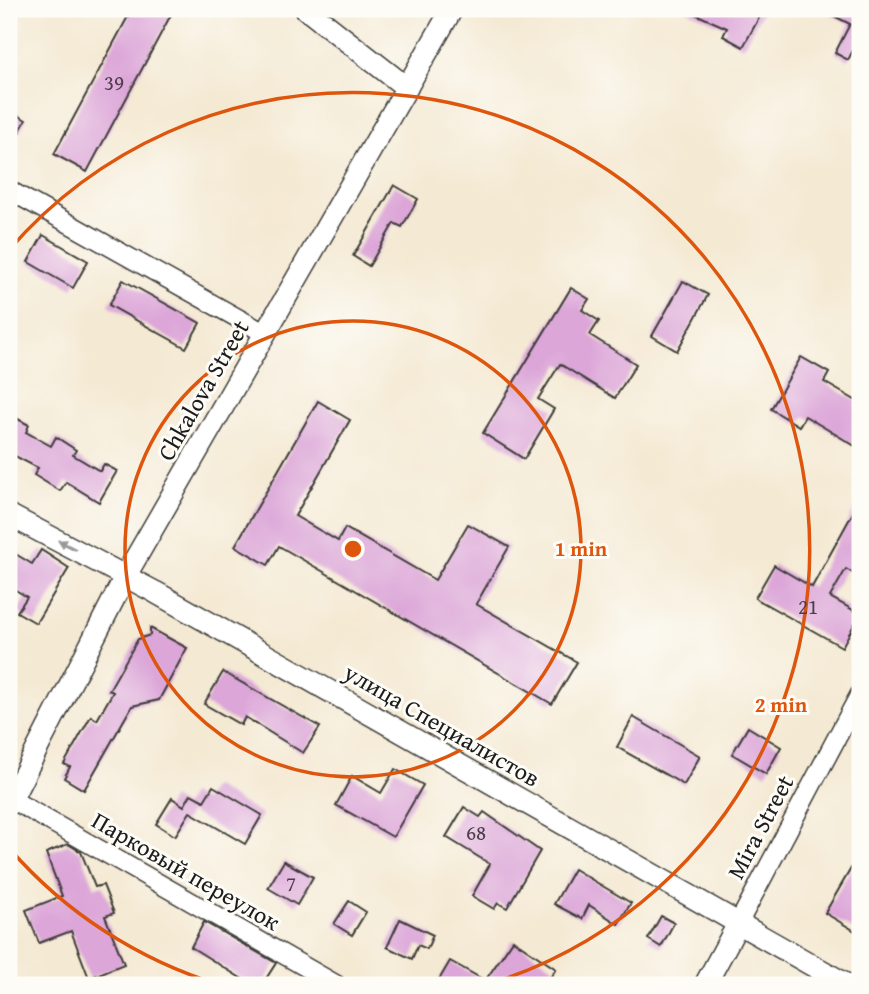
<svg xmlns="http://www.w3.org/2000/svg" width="869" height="994" viewBox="0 0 869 994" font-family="'Gentium Book Plus',serif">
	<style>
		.building { fill: #dca6d8 }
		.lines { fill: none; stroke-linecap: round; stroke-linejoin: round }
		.minor-casing { stroke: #3c3b37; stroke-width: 21 }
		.tertiary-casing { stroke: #3c3b37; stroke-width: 24 }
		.minor { stroke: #fff; stroke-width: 18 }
		.tertiary { stroke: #fff; stroke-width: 21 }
		.oneway { fill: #999 }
		.ring { fill: none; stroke: #de560d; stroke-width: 3.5 }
		.labels { text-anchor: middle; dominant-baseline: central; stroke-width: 6; stroke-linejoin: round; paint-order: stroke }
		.number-label { font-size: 21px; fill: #4c3e4b }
		.street-label { font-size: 24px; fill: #1c1c1c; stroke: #fdfcf7 }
		.centre { fill: #de560d; stroke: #fdfcf7; stroke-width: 3.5 }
		.ring-label { font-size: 21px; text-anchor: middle; font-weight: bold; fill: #de560d; stroke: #fdfcf7; stroke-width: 6; stroke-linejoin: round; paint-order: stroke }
	</style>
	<rect width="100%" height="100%" fill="#fdfcf7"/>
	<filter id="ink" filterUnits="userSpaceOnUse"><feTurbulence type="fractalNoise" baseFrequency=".0143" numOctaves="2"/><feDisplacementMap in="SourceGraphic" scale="14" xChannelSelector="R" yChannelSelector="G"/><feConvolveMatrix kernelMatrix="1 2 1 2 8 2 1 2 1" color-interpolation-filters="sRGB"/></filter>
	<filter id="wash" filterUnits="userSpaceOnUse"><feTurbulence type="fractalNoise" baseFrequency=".00686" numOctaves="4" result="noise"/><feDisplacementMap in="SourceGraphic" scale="28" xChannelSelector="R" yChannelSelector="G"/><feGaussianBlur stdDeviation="1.57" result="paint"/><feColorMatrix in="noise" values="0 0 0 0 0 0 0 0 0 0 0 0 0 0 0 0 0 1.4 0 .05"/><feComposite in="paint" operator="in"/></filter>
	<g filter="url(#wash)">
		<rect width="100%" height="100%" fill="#f4e9d3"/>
		<g id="blocks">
			<g class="building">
				<polygon points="132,9 174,9 87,172 54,154"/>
				<polygon points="684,9 764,9 743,47 723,36 727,28"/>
				<polygon points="820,9 860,9 860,37 848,60 835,53 850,24"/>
				<polygon points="9,110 26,120 9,150"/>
				<polygon points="394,185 418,199 402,227 394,223 369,266 353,256"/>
				<polygon points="43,235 88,261 73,288 28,262"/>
				<polygon points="123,280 200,323 186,348 109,305"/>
				<polygon points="683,281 708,295 677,351 652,336"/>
				<polygon points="571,288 589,299 582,310 599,321 590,335 636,364 615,398 560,364 538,399 554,409 524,459 483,433"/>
				<polygon points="801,357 829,373 824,382 860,403 860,449 805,416 799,426 771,409"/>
				<polygon points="318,401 350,420 295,516 338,541 345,528 435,580 468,524 509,547 476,604 577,662 552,704 279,546 268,565 235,546"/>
				<polygon points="14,417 29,425 26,432 51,446 56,437 76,450 73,455 100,471 104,464 117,471 99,502 66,482 60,491 34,475 38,468 9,453 9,429"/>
				<polygon points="860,500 860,577 846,569 830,597 860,614 842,647 755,598 774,565 812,587"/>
				<polygon points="9,550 32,564 41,550 69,568 36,623 17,612 27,597 9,586"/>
				<polygon points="150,628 187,648 159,700 132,706 84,790 64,778 70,767 64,764 91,716 97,720 113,692 109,690 138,639 150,635"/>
				<polygon points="223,672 320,727 303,753 245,717 241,725 204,704"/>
				<polygon points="633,717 700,756 684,785 617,747"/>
				<polygon points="748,727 781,747 766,774 732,754"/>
				<polygon points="395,769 423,785 393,837 336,805 352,776 381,793"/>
				<polygon points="213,786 262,815 245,844 190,812 175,836 156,824 172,798 184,806 191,794 204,801"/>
				<polygon points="464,807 480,817 484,812 540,851 507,908 498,903 494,909 472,896 490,864 446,837"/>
				<polygon points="68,844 81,852 95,887 103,885 114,913 105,916 124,964 89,978 71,931 39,943 26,910 62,896 46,853"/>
				<polygon points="860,853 860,934 825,913"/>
				<polygon points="284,861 313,877 297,905 268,888"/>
				<polygon points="574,869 631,903 618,924 589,905 582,919 554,904"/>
				<polygon points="349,901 366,912 352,935 334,924"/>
				<polygon points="661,916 674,923 661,947 648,939"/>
				<polygon points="400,919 433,935 427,949 418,945 412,959 387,947"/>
				<polygon points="204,922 276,963 262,985 252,985 191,947"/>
				<polygon points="513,940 556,969 545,985 498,985 487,978"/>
				<polygon points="450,961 493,985 436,985"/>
			</g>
		</g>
	</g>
	<g filter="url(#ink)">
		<use href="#blocks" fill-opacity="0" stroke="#3c3b37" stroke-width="2"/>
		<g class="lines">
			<g class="minor-casing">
				<g id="minor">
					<polyline points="9,190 266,334"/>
					<polyline points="11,799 337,985"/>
					<polyline points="738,924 860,694"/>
				</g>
			</g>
			<g class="tertiary-casing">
				<g id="tertiary">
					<polyline points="306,9 407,88"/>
					<polyline points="9,515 155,592 847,985"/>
					<polyline points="9,804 126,575 452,9"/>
					<polyline points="705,985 738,924"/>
				</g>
			</g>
			<use href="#minor" class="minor"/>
			<use href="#tertiary" class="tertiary"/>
		</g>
		<defs><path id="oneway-solid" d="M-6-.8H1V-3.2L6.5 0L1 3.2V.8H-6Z" transform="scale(1.75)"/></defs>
		<use class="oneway" href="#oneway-solid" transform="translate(67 545) rotate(-153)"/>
	</g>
	<g class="ring">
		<circle cx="353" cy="549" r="228"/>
		<path d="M220 985A456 456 0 0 1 9 848M9 250A456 456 0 1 1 486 985"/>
	</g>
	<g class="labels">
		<g class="number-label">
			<text x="114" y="82">39</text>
			<text x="808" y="606">21</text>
			<text x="476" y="832">68</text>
			<text x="291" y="883">7</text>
		</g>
		<g class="street-label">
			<text transform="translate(203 390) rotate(-60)">Chkalova Street</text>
			<text transform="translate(442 725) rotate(30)">улица Специалистов</text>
			<text transform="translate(760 827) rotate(-62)">Mira Street</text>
			<text transform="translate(186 871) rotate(30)">Парковый переулок</text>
		</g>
	</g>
	<circle cx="353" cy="549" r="10" class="centre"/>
	<g class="ring-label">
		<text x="581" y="556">1 min</text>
		<text x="781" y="712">2 min</text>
	</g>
	<rect width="869" height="994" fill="none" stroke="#fdfcf7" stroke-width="35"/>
</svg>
